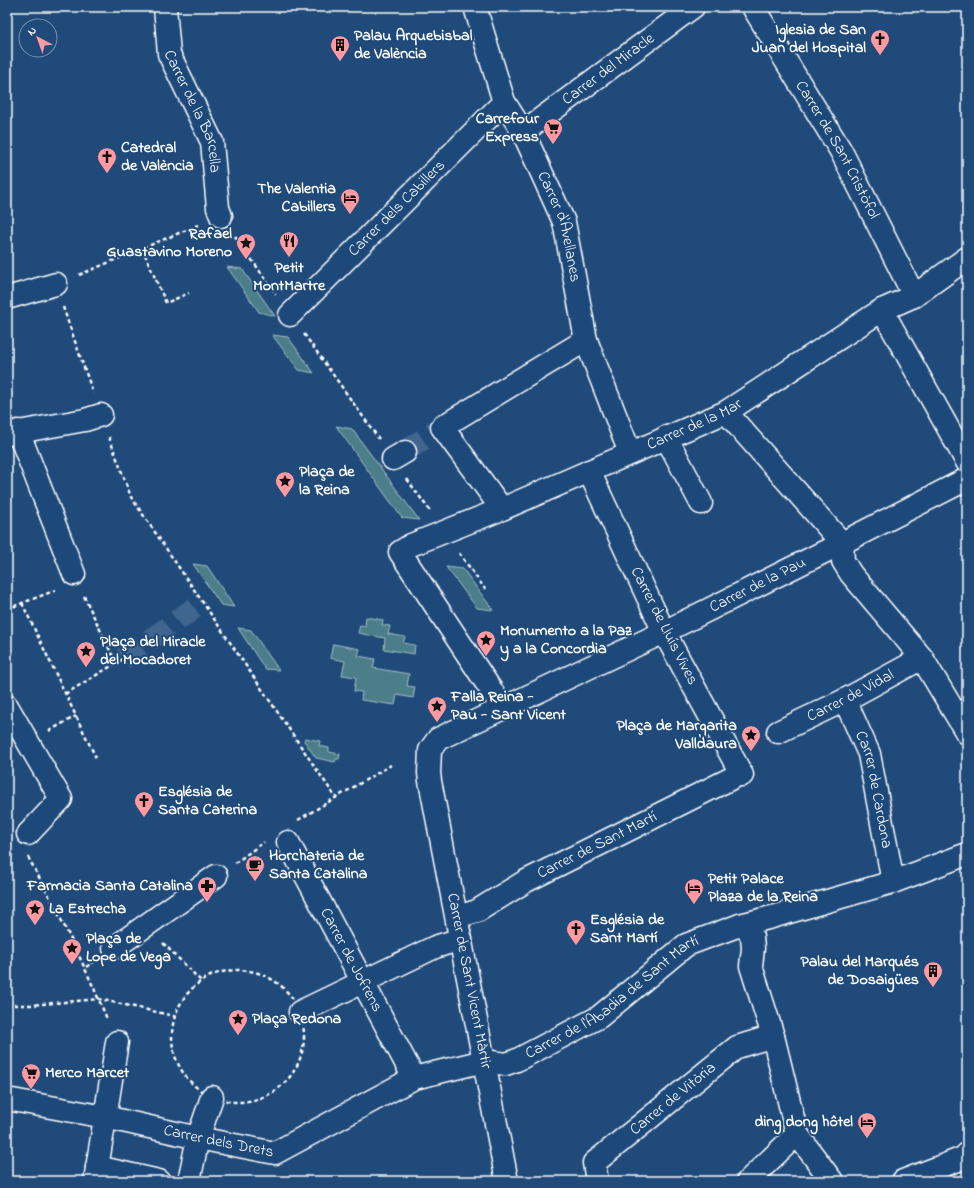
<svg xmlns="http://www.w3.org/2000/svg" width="974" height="1188" viewBox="0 0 974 1188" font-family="'Indie Flower',sans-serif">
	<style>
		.green { fill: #4c7e89; stroke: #a6bec4 }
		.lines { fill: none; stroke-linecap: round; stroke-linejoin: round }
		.minor-tunnel { stroke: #41658e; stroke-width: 22; stroke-dasharray: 22 11; stroke-linecap: butt }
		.minor-casing { stroke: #fff; stroke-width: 25 }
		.path { stroke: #fff; stroke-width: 2.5; stroke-dasharray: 4 3; stroke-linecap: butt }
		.minor { stroke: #1f4a7a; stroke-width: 22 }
		.labels { text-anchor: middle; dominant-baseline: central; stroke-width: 4; stroke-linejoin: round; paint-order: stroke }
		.poi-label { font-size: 16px; font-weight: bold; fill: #fff; stroke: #1f4a7a; text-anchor: start }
		.street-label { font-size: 16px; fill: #fff; stroke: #1f4a7a }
	</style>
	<rect width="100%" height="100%" fill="#1f4a7a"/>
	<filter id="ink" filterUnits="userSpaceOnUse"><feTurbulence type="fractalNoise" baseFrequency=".025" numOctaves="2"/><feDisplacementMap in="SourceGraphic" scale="8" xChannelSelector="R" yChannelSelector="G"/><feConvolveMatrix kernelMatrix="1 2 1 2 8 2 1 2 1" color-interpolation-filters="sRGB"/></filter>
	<g filter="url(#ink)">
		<g class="green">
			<polygon points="227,267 242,269 275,316 259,312"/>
			<polygon points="272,335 288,337 314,373 299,370"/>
			<polygon points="336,426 352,429 419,520 402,518"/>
			<polygon points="193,564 207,566 234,607 221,605"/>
			<polygon points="446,567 463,569 493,610 477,608"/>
			<polygon points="366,617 383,620 382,625 390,626 388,634 405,637 403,643 415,645 414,654 384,649 385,638 358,633 360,625 365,626"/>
			<polygon points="238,628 251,630 279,670 265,669"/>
			<polygon points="333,644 360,649 358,656 375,659 373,668 409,674 407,686 415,687 413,698 397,695 395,705 361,700 362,692 354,691 356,677 342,675 345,661 330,658"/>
			<polygon points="305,738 320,741 319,746 329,748 329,752 340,754 339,759 336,759 335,762 316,758 304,741"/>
		</g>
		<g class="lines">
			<g class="minor-tunnel">
				<polyline points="405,452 435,431"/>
				<polyline points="123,659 203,602"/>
			</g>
			<g class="minor-casing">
				<g id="minor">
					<path id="s1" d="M165,7L169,54L212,142L218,208L221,216"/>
					<path id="s2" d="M475,7L504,102L523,132L564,222L586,340L630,453"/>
					<path id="s3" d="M753,7L841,151L914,296"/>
					<path id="s4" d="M523,132L693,7"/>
					<polyline points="7,298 56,284"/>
					<polyline points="882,310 967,462"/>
					<path id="s5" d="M290,315L504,102"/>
					<polyline points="726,412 842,543"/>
					<polyline points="18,431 74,574"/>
					<polyline points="7,434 85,420 101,415"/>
					<polyline points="666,437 701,503"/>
					<polyline points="393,459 405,452"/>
					<polyline points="502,509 442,427 586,340"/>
					<polyline points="842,543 843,561 851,574 922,658 967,733"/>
					<path id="s6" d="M845,700L869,754L893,882"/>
					<polyline points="7,706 61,799 28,834"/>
					<path id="s7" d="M503,708L400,552L411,545L502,509L726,412L882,310L914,296L967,258"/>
					<path id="s8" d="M778,732L845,700L922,658"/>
					<path id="s9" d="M288,842L414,1078"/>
					<path id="s10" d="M457,917L477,911L526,881L738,775H742L664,632L589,471"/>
					<polyline points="740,925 748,930 752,937 753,948 751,966 773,1036 797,1134 832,1181"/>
					<polyline points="114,948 216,876"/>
					<polyline points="300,1012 435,947 461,939"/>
					<path id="s11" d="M7,1099L105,1117L198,1138L275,1153L414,1078L484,1061L506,1064L517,1060L599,1017L686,945L740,925L772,917L893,882L967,854"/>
					<polyline points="97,1167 159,1181"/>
					<polyline points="95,1181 117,1042"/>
					<polyline points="189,1181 198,1138 212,1097"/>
					<path id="s12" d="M507,1181L430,781L429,773L430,750L438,739L664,632L842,543L967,479"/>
					<path id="s13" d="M597,1181L594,1163L737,1047L773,1036"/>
					<polyline points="748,1181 797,1134"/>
					<polyline points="903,1181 963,1158 967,1154"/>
				</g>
			</g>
			<g class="path">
				<polyline points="235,236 276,294"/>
				<polyline points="142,248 166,303 189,293"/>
				<polyline points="79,275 198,225"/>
				<polyline points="63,307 93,393"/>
				<polyline points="304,334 379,439"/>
				<polyline points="109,437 131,497 336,798"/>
				<polyline points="407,479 430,511"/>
				<polyline points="459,553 485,589"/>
				<polyline points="84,596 116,663"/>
				<polyline points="22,603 96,758"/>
				<polyline points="7,609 56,590"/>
				<polyline points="65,694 123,659"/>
				<polyline points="49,731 76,716"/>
				<polyline points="298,820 391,765"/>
				<polyline points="7,856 12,850"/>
				<path d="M28,857C57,910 84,963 107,1019"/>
				<polyline points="235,863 264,842"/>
				<polyline points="163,943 201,981"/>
				<polyline points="86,967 95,961"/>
				<circle cx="238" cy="1036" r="66"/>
				<polyline points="7,1005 31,1005 99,999 174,1016"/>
			</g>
			<use href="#minor" class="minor"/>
		</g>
	</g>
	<defs>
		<g id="church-pin" transform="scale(1)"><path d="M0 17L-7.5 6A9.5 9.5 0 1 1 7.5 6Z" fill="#ff9aa2" stroke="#1f4a7a"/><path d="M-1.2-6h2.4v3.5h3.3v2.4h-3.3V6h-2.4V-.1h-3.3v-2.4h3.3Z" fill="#111"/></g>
		<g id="building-pin" transform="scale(1)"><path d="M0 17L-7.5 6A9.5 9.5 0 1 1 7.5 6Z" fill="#ff9aa2" stroke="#1f4a7a"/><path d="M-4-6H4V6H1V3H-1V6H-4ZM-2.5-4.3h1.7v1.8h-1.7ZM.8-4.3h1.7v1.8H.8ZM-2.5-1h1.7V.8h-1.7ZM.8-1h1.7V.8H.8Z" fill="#111"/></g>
		<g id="supermarket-pin" transform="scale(1)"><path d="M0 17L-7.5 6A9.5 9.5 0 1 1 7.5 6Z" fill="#ff9aa2" stroke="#1f4a7a"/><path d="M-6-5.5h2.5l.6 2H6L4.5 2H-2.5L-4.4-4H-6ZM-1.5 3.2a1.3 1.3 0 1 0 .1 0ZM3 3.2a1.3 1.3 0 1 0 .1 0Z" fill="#111"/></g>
		<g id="hotel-pin" transform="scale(1)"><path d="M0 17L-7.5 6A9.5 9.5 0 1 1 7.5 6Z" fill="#ff9aa2" stroke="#1f4a7a"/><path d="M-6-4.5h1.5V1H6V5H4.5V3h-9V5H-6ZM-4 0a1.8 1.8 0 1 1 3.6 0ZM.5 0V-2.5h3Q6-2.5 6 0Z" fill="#111"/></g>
		<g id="restaurant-pin" transform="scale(1)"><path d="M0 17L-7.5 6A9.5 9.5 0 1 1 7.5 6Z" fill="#ff9aa2" stroke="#1f4a7a"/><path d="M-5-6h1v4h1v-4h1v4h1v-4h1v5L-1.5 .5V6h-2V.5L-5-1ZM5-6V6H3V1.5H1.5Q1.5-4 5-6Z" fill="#111"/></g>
		<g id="sight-pin" transform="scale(1)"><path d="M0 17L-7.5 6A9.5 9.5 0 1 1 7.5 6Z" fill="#ff9aa2" stroke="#1f4a7a"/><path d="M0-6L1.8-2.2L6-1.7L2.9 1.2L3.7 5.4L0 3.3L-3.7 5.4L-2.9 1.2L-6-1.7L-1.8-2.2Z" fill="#111"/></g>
		<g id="cafe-pin" transform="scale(1)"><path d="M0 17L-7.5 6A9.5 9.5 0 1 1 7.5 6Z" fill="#ff9aa2" stroke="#1f4a7a"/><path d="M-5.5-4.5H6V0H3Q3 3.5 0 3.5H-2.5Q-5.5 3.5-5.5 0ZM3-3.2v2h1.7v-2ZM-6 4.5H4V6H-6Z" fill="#111"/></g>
		<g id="pharmacy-pin" transform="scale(1)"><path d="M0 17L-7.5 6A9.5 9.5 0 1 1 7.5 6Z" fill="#ff9aa2" stroke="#1f4a7a"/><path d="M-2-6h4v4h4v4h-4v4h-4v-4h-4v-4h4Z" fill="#111"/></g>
	</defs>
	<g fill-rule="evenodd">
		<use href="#church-pin" x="880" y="39"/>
		<use href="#building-pin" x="340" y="45"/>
		<use href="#supermarket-pin" x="553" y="128"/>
		<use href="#church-pin" x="107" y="157"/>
		<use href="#hotel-pin" x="350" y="198"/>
		<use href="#restaurant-pin" x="289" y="241"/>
		<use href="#sight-pin" x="246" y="243"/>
		<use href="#sight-pin" x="285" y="481"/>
		<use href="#sight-pin" x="486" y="640"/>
		<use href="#sight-pin" x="86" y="651"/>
		<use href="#sight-pin" x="437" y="706"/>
		<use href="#sight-pin" x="751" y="735"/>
		<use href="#church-pin" x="144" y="801"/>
		<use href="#cafe-pin" x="255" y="865"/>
		<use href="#pharmacy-pin" x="207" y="886"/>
		<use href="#hotel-pin" x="694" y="888"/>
		<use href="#sight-pin" x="35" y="909"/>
		<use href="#church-pin" x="576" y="929"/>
		<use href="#sight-pin" x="72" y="948"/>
		<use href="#building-pin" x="933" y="971"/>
		<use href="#sight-pin" x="238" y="1019"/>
		<use href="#supermarket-pin" x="31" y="1073"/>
		<use href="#hotel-pin" x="867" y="1122"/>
	</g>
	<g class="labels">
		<g class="poi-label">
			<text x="866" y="30" text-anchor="end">Iglesia de San<tspan x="866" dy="18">Juan del Hospital</tspan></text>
			<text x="354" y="36">Palau Arquebisbal<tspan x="354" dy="18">de València</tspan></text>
			<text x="539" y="119" text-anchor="end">Carrefour<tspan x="539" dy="18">Express</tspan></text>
			<text x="121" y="148">Catedral<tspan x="121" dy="18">de València</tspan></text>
			<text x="336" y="189" text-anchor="end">The Valentia<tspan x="336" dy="18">Cabillers</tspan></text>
			<text x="232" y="234" text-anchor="end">Rafael<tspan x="232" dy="18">Guastavino Moreno</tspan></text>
			<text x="289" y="268" text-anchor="middle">Petit<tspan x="289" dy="18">MontMartre</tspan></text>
			<text x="299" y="472">Plaça de<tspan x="299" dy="18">la Reina</tspan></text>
			<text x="500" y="631">Monumento a la Paz<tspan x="500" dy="18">y a la Concordia</tspan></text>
			<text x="100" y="642">Plaça del Miracle<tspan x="100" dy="18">del Mocadoret</tspan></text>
			<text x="451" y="697">Falla Reina -<tspan x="451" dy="18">Pau - Sant Vicent</tspan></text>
			<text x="737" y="726" text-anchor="end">Plaça de Margarita<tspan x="737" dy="18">Valldaura</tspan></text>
			<text x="158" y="792">Església de<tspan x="158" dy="18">Santa Caterina</tspan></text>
			<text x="269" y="856">Horchateria de<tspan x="269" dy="18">Santa Catalina</tspan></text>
			<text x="708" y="879">Petit Palace<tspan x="708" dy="18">Plaza de la Reina</tspan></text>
			<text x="193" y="886" text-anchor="end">Farmacia Santa Catalina</text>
			<text x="49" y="909">La Estrecha</text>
			<text x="590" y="920">Església de<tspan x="590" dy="18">Sant Martí</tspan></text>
			<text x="86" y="939">Plaça de<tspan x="86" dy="18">Lope de Vega</tspan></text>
			<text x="919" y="962" text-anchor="end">Palau del Marqués<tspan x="919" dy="18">de Dosaigües</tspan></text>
			<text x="252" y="1019">Plaça Redona</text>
			<text x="45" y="1073">Merco Marcet</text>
			<text x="853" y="1122" text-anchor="end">ding dong hôtel</text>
		</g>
		<g class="street-label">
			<text stroke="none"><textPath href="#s4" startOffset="106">Carrer del Miracle</textPath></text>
			<text stroke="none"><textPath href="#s1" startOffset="110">Carrer de la Barcella</textPath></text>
			<text stroke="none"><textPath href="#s3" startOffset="166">Carrer de Sant Cristòfol</textPath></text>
			<text stroke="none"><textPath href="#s5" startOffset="151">Carrer dels Cabillers</textPath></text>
			<text stroke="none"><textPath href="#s2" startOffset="237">Carrer d'Avellanes</textPath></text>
			<text stroke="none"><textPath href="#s7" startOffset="508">Carrer de la Mar</textPath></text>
			<text stroke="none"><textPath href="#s12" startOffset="807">Carrer de la Pau</textPath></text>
			<text transform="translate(664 626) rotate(63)">Carrer de Lluís Vives</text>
			<text stroke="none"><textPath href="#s8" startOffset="81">Carrer de Vidal</textPath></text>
			<text stroke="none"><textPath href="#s6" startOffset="95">Carrer de Cardona</textPath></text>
			<text stroke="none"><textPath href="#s10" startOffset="158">Carrer de Sant Martí</textPath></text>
			<text stroke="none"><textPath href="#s9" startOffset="134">Carrer de Jofrens</textPath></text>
			<text transform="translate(469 981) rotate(79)">Carrer de Sant Vicent Màrtir</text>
			<text stroke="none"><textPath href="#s11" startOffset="652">Carrer de l'Abadia de Sant Martí</textPath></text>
			<text stroke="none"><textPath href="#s13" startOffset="120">Carrer de Vitòria</textPath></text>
			<text stroke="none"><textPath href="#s11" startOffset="216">Carrer dels Drets</textPath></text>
		</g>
	</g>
	<rect width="974" height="1188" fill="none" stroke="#1f4a7a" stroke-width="24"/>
	<rect x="12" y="12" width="950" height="1164" fill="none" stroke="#fff" stroke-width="1.5" filter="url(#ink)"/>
	<g transform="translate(38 38) rotate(319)"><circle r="19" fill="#1f4a7a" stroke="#7992af"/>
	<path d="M0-3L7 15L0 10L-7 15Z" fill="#ff9aa2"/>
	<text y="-6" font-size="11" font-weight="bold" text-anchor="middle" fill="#ffffff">N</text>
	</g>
</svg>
